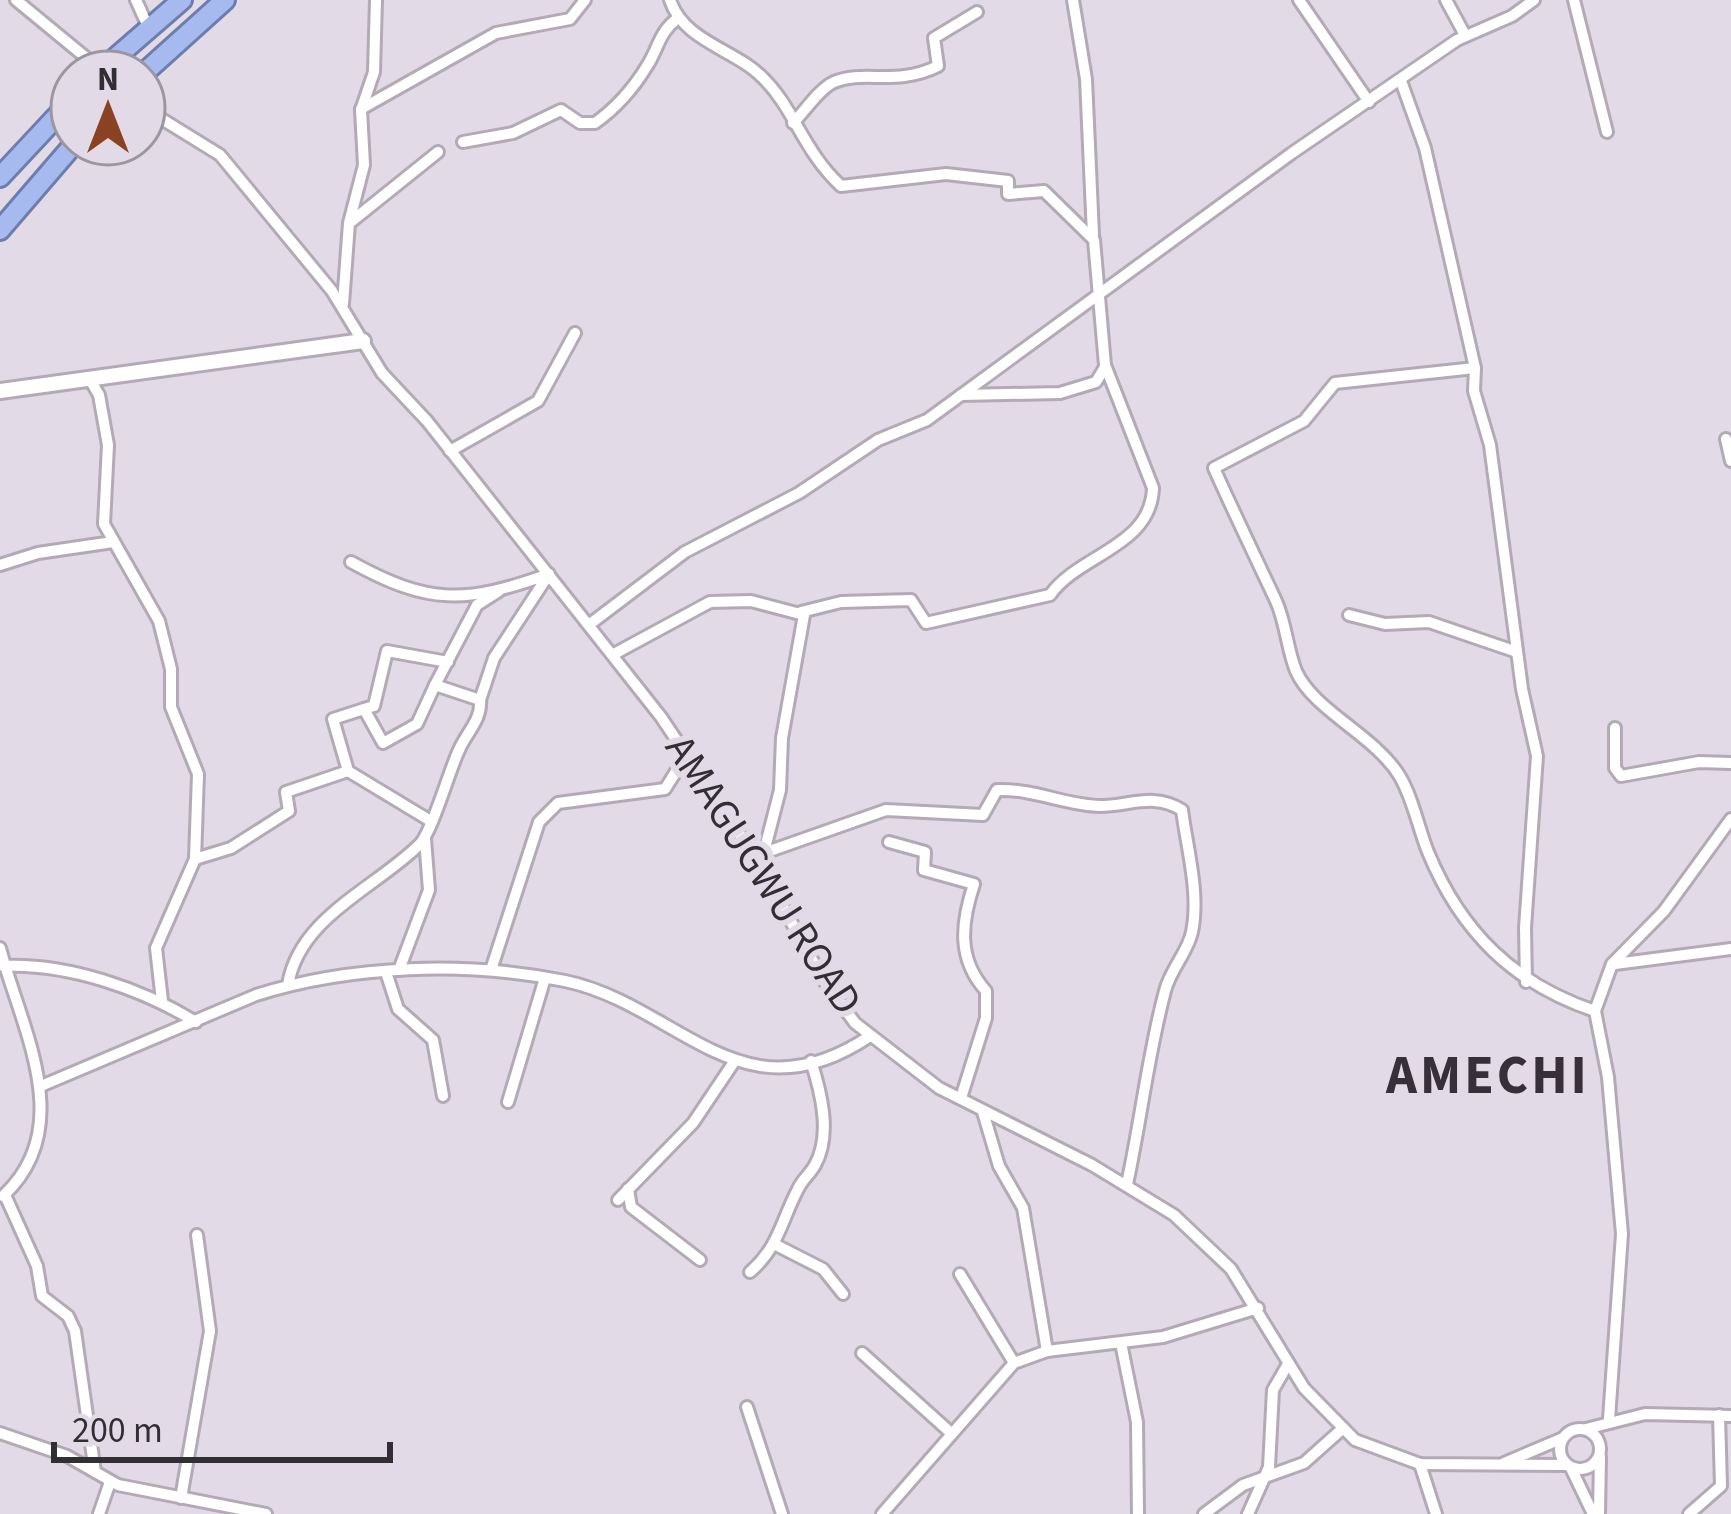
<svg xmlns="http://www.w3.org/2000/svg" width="1731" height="1514" viewBox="0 0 1731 1514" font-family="'Source Sans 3',sans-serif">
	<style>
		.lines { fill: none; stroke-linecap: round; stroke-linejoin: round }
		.minor-casing { stroke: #b3aab6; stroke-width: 16 }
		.tertiary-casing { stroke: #b3aab6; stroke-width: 20 }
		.trunk-casing { stroke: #6e7eac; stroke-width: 24 }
		.minor { stroke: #fff; stroke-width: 10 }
		.tertiary { stroke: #fff; stroke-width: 14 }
		.trunk { stroke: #a6baf0; stroke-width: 18 }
		.labels { text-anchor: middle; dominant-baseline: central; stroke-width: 12; stroke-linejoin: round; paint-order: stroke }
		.street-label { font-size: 42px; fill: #322f34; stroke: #e3dae7 }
		.district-label { font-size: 54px; font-weight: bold; letter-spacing: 3px; fill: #37303a; stroke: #e3dae7 }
	</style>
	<rect width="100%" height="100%" fill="#e3dae7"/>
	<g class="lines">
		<g class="minor-casing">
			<g id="minor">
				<polyline points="16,0 101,70"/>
				<polyline points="136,0 149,29"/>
				<path d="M670,0C684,42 735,49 763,78C794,108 803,151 841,186L946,174L1008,181V194L1044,191L1094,240L1105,365L1153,488C1151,547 1079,554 1050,595L926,623L911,600L841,602L801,612"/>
				<polyline points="1073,0 1086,79 1093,235"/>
				<polyline points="1299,0 1369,102"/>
				<polyline points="1446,0 1465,35"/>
				<polyline points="1574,0 1607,132"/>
				<polyline points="1401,81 1425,148 1475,368 1474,391 1490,445 1522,689 1537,756 1525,928 1526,982"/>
				<polyline points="144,108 220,155 332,291 382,373 427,421 661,717 760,865 822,978 855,1023 939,1088 1092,1165 1174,1215 1231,1269 1304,1388 1355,1440 1420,1464 1567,1465"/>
				<polyline points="361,109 496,33 570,19 585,0"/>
				<path d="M793,123C805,111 819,89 834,82C865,69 895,87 938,66L934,38L977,12"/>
				<path d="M463,142L513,133L561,110L580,123H595C616,108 633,89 647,66C659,47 659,32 678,18"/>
				<polyline points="352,221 438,152"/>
				<polyline points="343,304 349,223 364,165 361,110 374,72 376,0"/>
				<path d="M1475,368L1335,383L1304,421L1214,468C1234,513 1255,556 1276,601C1286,623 1287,649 1296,671C1313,710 1374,735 1399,775C1413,798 1418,827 1428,852C1461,932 1514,984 1595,1011"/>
				<polyline points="89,378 99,395 108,445 104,524 159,621 171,669 171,707 198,774 195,859 156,948 162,1001"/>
				<polyline points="961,395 1060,393 1096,382 1105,367"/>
				<polyline points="1726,439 1731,461"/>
				<polyline points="450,451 538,401 575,333"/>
				<polyline points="0,565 38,553 113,542"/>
				<polyline points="1349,615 1385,624 1429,622 1517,652"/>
				<polyline points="590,624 685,552 799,493 878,440 927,420 1292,153 1457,40 1512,16 1534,0"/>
				<polyline points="614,654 710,602 751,601 804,615 782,738 780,790 763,856"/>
				<polyline points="435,685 477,605 499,591"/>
				<polyline points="364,709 374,706 387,651 448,662"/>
				<polyline points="1615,728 1615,768 1621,776 1699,762 1731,763"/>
				<polyline points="348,771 429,820"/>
				<path d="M889,842L925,852L924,870L974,884C961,923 957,959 986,991V1018L961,1098"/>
				<path d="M764,853L886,810L983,815L997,790C1036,789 1064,805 1100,806C1129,806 1154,792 1182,810C1187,849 1200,893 1192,932C1188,952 1170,970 1165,991C1148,1054 1141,1120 1127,1184"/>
				<path d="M195,859L231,848L289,811L286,792L348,771L333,719L364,709L383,743L417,724L435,685L480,700L494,658L549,574C465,604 429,605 351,562"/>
				<path d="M0,948C21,1028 78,1127 3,1196"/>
				<polyline points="1615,964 1731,949"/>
				<path d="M3,966C68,963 142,989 196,1022"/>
				<polyline points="399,970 429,890 425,839"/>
				<polyline points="491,970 539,822 558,803 665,789 687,754"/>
				<polyline points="386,972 398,1009 433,1040 443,1096"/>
				<path d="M288,985C299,917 376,888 420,844C432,832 449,771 459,750C466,733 482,720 480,700"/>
				<path d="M41,1086L256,995C351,965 467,961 565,981C679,1005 741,1123 870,1036"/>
				<polyline points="508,1102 545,978"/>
				<polyline points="983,1112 999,1166 1023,1208 1047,1351"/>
				<polyline points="628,1189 631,1207 700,1260"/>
				<polyline points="5,1195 37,1266 42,1296 68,1316 75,1331 95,1472"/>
				<polyline points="618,1200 693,1123 734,1062"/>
				<polyline points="776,1245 823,1269 843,1294"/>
				<path d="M750,1272C779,1247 781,1221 798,1189C802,1180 810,1174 815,1165C832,1135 821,1092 811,1061"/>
				<polyline points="960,1274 1014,1363"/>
				<polyline points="1121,1343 1137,1422 1138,1514"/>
				<polyline points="862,1353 951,1433"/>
				<polyline points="747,1407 782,1514"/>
				<polyline points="1609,1419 1622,1234 1608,1077 1595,1011 1612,964 1664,911 1731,819"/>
				<circle cx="1580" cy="1449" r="20"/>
				<polyline points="1586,1429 1645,1414 1731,1416"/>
				<polyline points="0,1433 67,1456 118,1485 266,1514"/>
				<polyline points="1504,1463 1563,1438"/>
				<polyline points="1420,1464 1436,1514"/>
				<polyline points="1571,1468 1593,1514"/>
				<polyline points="181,1498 210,1331 197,1235"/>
				<polyline points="99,1514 110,1482"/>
				<polyline points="882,1514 1014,1363 1047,1351 1163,1337 1258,1308"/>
				<polyline points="1204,1514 1243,1485 1304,1463 1341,1430"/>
				<polyline points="1248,1514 1269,1467 1273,1390 1288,1364"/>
				<polyline points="1599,1514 1600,1457"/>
				<polyline points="1689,1514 1721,1486 1719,1415"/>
			</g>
		</g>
		<g class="tertiary-casing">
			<polyline id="tertiary" points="0,391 363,341"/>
		</g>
		<g class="trunk-casing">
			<g id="trunk">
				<polyline points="99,72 182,0"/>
				<polyline points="144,73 225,0"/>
				<polyline points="0,177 72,100"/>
				<polyline points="0,230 74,144"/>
			</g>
		</g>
		<use href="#minor" class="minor"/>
		<use href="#tertiary" class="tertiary"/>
		<use href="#trunk" class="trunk"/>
	</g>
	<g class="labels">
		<g class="street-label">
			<text transform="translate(763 875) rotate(57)">AMAGUGWU ROAD</text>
		</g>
		<g class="district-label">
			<text x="1488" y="1076">AMECHI</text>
		</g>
	</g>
	<g transform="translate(108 108)"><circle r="57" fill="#e3dae7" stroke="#9c969f" stroke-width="3"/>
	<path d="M0-9L21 45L0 30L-21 45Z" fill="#8b4223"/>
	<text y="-18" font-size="33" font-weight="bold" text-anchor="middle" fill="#322f34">N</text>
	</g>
	<path d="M54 1442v18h336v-18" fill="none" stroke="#322f34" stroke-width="6"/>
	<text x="72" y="1442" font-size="36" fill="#322f34" stroke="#e3dae7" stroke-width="9" paint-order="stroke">200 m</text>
</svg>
